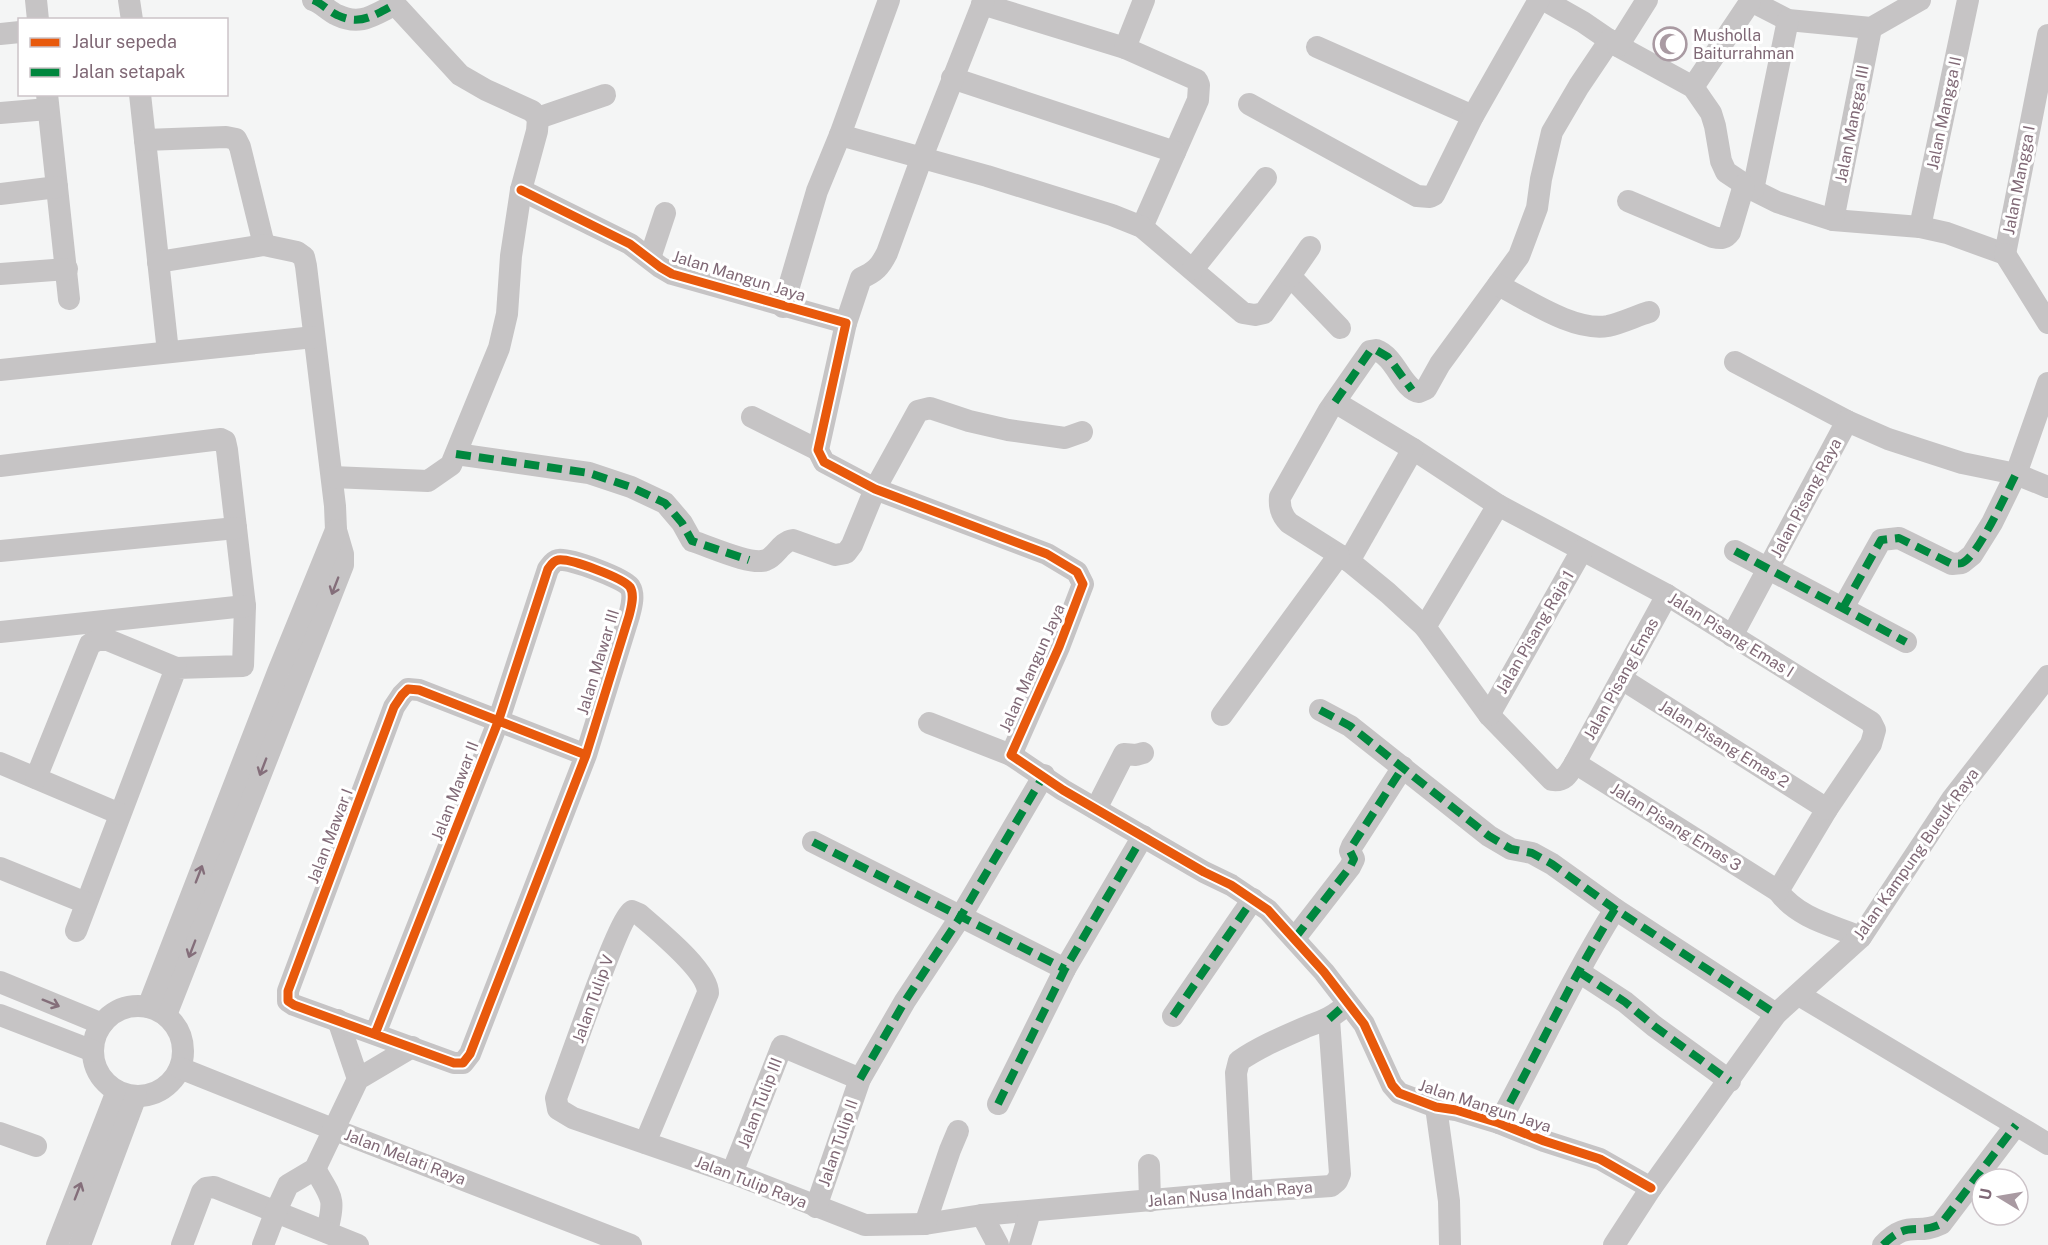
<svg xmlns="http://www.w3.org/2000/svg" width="2048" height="1245" viewBox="0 0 2048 1245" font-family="'Public Sans',sans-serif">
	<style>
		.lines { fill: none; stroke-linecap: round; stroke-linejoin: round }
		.street { stroke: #c6c4c5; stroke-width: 22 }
		.quiet { stroke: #00873e; stroke-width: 8; stroke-dasharray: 15 8; stroke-linecap: butt }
		.cycleway-casing { stroke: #fff; stroke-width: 13 }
		.cycleway { stroke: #e8590c; stroke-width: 9 }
		.oneway { stroke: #846e7a }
		.labels { text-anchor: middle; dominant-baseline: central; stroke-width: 6; stroke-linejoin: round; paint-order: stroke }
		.poi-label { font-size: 16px; fill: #806976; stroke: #fff; text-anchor: start }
		.street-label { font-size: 16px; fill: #806976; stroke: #fff }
	</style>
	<rect width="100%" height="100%" fill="#f4f5f5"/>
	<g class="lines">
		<g class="street">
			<polyline points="36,0 38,20"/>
			<polyline points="129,0 132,20"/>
			<path d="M313,0C322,3 328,11 337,15C360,26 372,16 394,5"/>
			<polyline points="1544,0 1583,22 1618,46 1693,87 1711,113 1715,126 1721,161 1726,172 1753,190 1777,202 1833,220 1920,227 1947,233 2005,254"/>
			<polyline points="1749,0 1788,20 1871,28 1920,0"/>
			<polyline points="982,4 1125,48 1197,80 1199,85 1198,100 1142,227"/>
			<polyline points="0,34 20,32"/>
			<path d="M1610,40L1579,86L1552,132L1541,179L1537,208L1519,256L1440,364L1426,389L1419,392C1402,389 1396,357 1376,350L1370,351L1329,410L1280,497C1279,507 1282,516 1289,523L1349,561L1388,593L1425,627L1489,715L1552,780C1565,782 1569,773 1575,763L1667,595"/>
			<polyline points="1618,46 1647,0"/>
			<polyline points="1317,47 1473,116"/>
			<polyline points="1125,48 1144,0"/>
			<polyline points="952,78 1175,152"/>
			<polyline points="1693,87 1750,2"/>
			<polyline points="47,94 69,299"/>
			<polyline points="140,94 168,352"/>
			<polyline points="1249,104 1417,196 1430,197 1434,195 1473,116 1539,0"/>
			<polyline points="0,113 48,109"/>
			<polyline points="538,118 605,95"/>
			<polyline points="840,135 987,176 1112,215 1142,227 1243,313 1255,315 1264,313 1290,276 1340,328"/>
			<polyline points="145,140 226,137 236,139 240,147 264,245"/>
			<polyline points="521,190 630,244 660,267 672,274 846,323 818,450 824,462 875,489 1047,554 1077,572 1083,584 1059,647 1011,755 1063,790 1204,872 1231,885 1268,910 1324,972 1364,1024 1392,1085 1399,1093 1436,1107 1456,1110 1499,1123 1544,1141 1600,1159 1651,1188"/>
			<polyline points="1753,190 1788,20"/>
			<polyline points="0,194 57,187"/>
			<path d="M1628,201L1713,237C1721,239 1725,239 1730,232L1744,185"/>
			<polyline points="1833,220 1871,28"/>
			<polyline points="1920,227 1968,0"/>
			<polyline points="2005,254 2048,35"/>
			<polyline points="2005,254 2048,323"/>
			<polyline points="650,258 665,213"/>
			<polyline points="158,262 264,245 297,252 304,257 306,266 335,506 336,530 343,554 343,565 166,1015"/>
			<polyline points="1193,269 1266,178"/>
			<polyline points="0,274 67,269"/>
			<polyline points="1290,276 1310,247"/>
			<path d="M1498,285C1528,300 1574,332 1608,326C1622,323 1636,316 1649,312"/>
			<polyline points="783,307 817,191 840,135 889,0"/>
			<path d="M846,323L861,278C875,272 880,267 887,253L922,157L984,0"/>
			<polyline points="1735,362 1847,421"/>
			<polyline points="0,370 314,337"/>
			<path d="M1335,402L1413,449L1498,505L1667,595L1871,722L1875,730L1871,744L1827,809L1778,891C1798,918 1831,925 1861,937"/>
			<polyline points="752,417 818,450"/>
			<path d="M456,454L589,473L631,487L665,503L682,523L692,541C709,546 751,566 766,560C777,556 780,542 793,540L835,555L846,553L852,545L875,489L918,411L930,408L969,421L1008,430L1065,438L1082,432"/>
			<polyline points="0,466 221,439 225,441 227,450 245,606 243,666 176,668 76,931"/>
			<polyline points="332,477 428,481 451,465 499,348 507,314 511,256 521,190 537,131 538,118 532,111 486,90 460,75 391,0"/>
			<polyline points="0,551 236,528"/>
			<polyline points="1735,551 1906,642"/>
			<polyline points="1349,561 1413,449"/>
			<polyline points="1843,608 1881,540 1899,538 1952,564 1962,563 1972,555 1992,523 2016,474 2048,383"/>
			<polyline points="1425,627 1498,505"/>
			<polyline points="0,632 245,606"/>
			<polyline points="1732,636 1847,421 1888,439 1962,463 2016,474 2048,487"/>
			<polyline points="1622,679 1827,809"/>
			<polyline points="1320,710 1350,726 1489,836 1511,849 1532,853 1552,864 1615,909 1776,1014"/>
			<polyline points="1222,715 1339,555"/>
			<polyline points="1489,715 1582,550"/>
			<polyline points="929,723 1011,755"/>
			<polyline points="0,763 120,814"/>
			<polyline points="1575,763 1778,891"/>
			<polyline points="36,778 90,644 98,640 108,640 176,668"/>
			<polyline points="1096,809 1124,754 1136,755 1143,753"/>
			<polyline points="813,842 1065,969"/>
			<polyline points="0,868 86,903"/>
			<polyline points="1295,938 1350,867 1354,859 1350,851 1352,846 1403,767"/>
			<polyline points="1579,972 1625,1002 1654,1026 1730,1081"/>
			<polyline points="0,982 102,1024"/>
			<polyline points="1799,995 2048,1144"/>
			<circle cx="138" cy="1051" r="45"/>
			<polyline points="148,1007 278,672 336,530"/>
			<polyline points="0,1015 93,1051"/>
			<polyline points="1173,1016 1253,899"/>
			<polyline points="338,1020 358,1079"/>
			<path d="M375,1034L498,722L548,569C551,565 553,561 558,560C570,558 623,578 630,587C635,595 631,608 629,616L586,755L470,1054L463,1063H454L294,1005L288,1001V991L394,707L402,695L408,689L419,690L586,755"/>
			<polyline points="180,1068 335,1130 631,1245"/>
			<polyline points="998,1104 1065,969 1143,836"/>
			<polyline points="1436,1107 1449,1201 1450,1245"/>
			<path d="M1499,1123C1538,1052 1572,978 1615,909"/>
			<polyline points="0,1133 36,1146"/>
			<path d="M645,1143L708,993C708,970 657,930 639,914L632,911C618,918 566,1073 556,1098L558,1109L573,1118L732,1173L865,1225L925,1224L982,1215L1242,1192L1331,1186L1337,1181L1340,1174L1329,1019"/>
			<polyline points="1149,1165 1150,1201"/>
			<path d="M315,1169C333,1200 335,1197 327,1232"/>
			<polyline points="732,1173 782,1046 860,1079"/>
			<path d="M1242,1192L1236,1073L1239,1061C1259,1047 1283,1037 1306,1027C1318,1022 1328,1020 1339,1011"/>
			<polyline points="816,1207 860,1079 905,1001 961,916 1044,775"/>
			<polyline points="982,1215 998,1245"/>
			<polyline points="925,1224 950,1150 958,1131"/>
			<polyline points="57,1245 117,1091"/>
			<polyline points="80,1245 136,1096"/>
			<polyline points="182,1245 202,1192 206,1188 214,1187 358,1245"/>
			<polyline points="263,1245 276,1211 288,1185 315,1169 358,1079 412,1047"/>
			<polyline points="1020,1245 1030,1212"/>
			<polyline points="1614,1245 1651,1188 1776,1014 1861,937 1952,799 2048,676"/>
			<path d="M1883,1245C1908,1219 1917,1236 1941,1224L2016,1125"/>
		</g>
		<g class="quiet">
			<path d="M313,0C322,3 328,11 337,15C360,26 372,16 394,5"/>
			<polyline points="1335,402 1370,351 1376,350 1388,357 1412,390"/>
			<polyline points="456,454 589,473 631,487 665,503 682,523 692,541 749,560"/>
			<polyline points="1735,551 1906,642"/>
			<path d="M1843,608L1881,540L1899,538L1952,564C1956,563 1959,564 1962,563C1978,557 2007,491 2016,474"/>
			<polyline points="1320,710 1350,726 1489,836 1511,849 1532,853 1552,864 1615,909 1776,1014"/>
			<polyline points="813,842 1065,969"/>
			<polyline points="1295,938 1350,867 1354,859 1350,851 1352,846 1403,767"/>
			<polyline points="1579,972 1625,1002 1654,1026 1730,1081"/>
			<polyline points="1173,1016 1253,899"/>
			<polyline points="1329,1019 1347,1003"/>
			<polyline points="860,1079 905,1001 961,916 1044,775"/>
			<polyline points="998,1104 1065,969 1143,836"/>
			<path d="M1499,1123C1538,1052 1572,978 1615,909"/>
			<path d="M1883,1245C1908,1219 1917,1236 1941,1224L2016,1125"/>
		</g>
		<g class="cycleway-casing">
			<g id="cycleway">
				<polyline points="521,190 630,244 660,267 672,274 846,323 818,450 824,462 875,489 1047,554 1077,572 1083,584 1059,647 1011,755 1063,790 1204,872 1231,885 1268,910 1324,972 1364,1024 1392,1085 1399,1093 1436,1107 1456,1110 1499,1123 1544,1141 1600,1159 1651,1188"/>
				<path d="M375,1034L498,722L548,569C551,565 553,561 558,560C570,558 623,578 630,587C635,595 631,608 629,616L586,755L470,1054L463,1063H454L294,1005L288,1001V991L394,707L402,695L408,689L419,690L586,755"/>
			</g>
		</g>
		<use href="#cycleway" class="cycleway"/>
	</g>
	<defs><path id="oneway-shaft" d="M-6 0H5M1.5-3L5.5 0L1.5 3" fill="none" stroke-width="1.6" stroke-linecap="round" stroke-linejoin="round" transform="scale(1.5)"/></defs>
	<g class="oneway">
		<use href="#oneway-shaft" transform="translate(335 586) rotate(111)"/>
		<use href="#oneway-shaft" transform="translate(263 767) rotate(111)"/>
		<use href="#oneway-shaft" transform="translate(199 874) rotate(-69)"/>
		<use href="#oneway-shaft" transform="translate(192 949) rotate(111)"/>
		<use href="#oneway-shaft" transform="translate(51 1003) rotate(22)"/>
		<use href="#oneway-shaft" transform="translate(78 1191) rotate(-69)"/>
	</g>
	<defs>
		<g id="mosque-ring" transform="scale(1.725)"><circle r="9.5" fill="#fff" stroke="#a99aa2" stroke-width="1.5"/><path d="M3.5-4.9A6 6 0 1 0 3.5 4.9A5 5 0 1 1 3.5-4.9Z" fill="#a99aa2"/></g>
	</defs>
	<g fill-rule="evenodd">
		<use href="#mosque-ring" x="1670" y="44"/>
	</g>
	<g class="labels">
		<g class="poi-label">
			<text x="1693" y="35">Musholla<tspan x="1693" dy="18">Baiturrahman</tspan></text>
		</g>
		<g class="street-label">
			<text transform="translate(1944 113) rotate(-78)">Jalan Mangga II</text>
			<text transform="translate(1852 124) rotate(-79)">Jalan Mangga III</text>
			<text transform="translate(2019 180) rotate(-79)">Jalan Mangga I</text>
			<text transform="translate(739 276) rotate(17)">Jalan Mangun Jaya</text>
			<text transform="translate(1806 498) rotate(-62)">Jalan Pisang Raya</text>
			<text transform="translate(1535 632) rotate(-60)">Jalan Pisang Raja 1</text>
			<text transform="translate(1731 635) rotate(32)">Jalan Pisang Emas I</text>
			<text transform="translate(598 662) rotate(-73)">Jalan Mawar III</text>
			<text transform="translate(1032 668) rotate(-66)">Jalan Mangun Jaya</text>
			<text transform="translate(1621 679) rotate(-61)">Jalan Pisang Emas</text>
			<text transform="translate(1724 744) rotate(32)">Jalan Pisang Emas 2</text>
			<text transform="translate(455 791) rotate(-69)">Jalan Mawar II</text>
			<text transform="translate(1676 827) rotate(32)">Jalan Pisang Emas 3</text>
			<text transform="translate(330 836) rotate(-69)">Jalan Mawar I</text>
			<text transform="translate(1916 854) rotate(-55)">Jalan Kampung Bueuk Raya</text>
			<text transform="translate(593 999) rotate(-70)">Jalan Tulip V</text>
			<text transform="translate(760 1103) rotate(-69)">Jalan Tulip III</text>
			<text transform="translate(1485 1106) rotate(18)">Jalan Mangun Jaya</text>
			<text transform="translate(838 1143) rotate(-71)">Jalan Tulip II</text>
			<text transform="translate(405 1157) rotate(21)">Jalan Melati Raya</text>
			<text transform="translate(751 1182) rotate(21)">Jalan Tulip Raya</text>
			<text transform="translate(1230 1194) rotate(-5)">Jalan Nusa Indah Raya</text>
		</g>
	</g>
	<rect x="18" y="18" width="210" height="78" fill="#ffffff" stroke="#ccc3c8" stroke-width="1.5"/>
	<rect x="30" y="38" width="30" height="9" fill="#e8590c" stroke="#ccc3c8" stroke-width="1.5"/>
	<text x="72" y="48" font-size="18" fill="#806976">Jalur sepeda</text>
	<rect x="30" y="68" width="30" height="9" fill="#00873e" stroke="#ccc3c8" stroke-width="1.5"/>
	<text x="72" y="78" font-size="18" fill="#806976">Jalan setapak</text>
	<g transform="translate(2000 1197) rotate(281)"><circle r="28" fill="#ffffff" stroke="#ccc3c8" stroke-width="1.5"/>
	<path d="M0-4.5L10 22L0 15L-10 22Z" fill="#a99aa2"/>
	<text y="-9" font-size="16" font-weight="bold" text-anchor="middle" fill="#806976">U</text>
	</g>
</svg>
